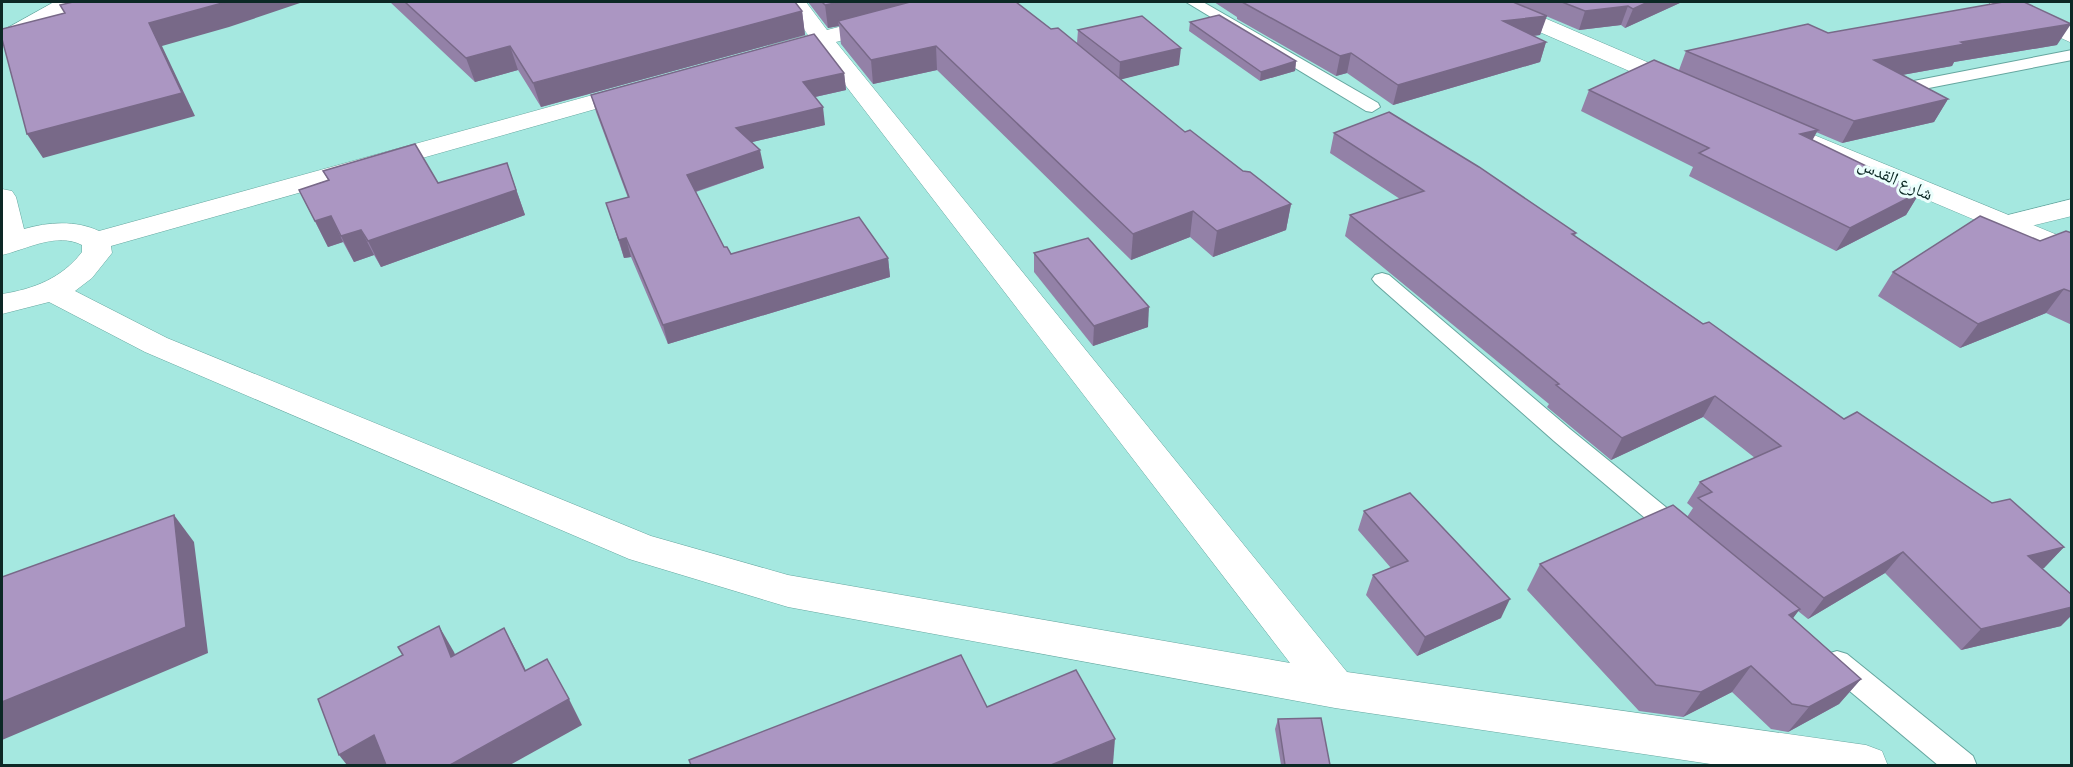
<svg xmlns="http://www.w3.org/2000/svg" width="2073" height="767" viewBox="0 0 2073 767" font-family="Barlow,'Noto Naskh Arabic',sans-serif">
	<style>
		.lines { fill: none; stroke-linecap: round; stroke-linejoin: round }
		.service-casing { stroke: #65a69f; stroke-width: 2 }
		.minor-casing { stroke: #65a69f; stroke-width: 1 }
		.secondary-casing { stroke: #65a69f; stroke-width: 1 }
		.service { fill: #fff; fill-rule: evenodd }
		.minor { fill: #fff; fill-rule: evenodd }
		.secondary { fill: #fff; fill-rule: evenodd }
		.wall { fill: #9381a7 }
		.shaded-wall { fill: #786988 }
		.building { fill: #ab96c2; stroke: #786988; stroke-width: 1.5 }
		.labels { text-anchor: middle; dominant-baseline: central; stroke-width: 6; stroke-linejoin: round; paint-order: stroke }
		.far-street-label { font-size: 18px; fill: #0c2825; stroke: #ebfefc }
	</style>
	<rect width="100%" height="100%" fill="#a5e8e0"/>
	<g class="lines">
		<g class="service-casing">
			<g id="service">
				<polygon points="1186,2 1203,2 1378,103 1380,107 1372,112 1366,111"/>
				<polygon points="2072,50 2072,60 1893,95 1885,90 1893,85"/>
				<polygon points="1382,273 1389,275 1570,429 1689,526 1693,533 1689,540 1680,543 1671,540 1554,441 1375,283 1372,279 1375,275"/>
				<polygon points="1837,651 1847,654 1973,756 1977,766 1939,766 1827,672 1823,663 1827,654"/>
			</g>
		</g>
		<g class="minor-casing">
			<g id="minor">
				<polygon points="54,2 80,2 77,7 10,45 2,47 2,31"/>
				<path d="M785,2H806L827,30L935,2H968L966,7L836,42L1347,672L1866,745L1882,751L1888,766H1724L1335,708L788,607L629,559L145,352L49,302L2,314V294C34,289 62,278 82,252V245C56,232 28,249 2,255V189L12,191L16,197L24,229C48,222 76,220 99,231L629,85L637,83L645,85L649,90L645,95L111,246L112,253L92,278L75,291L167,338L651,536L788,575L1290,663L816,47L776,58L768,56L765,51L768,46L808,35Z"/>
				<polygon points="1989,2 2016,2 2072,27 2072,43 1992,7"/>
				<polygon points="2072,199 2072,216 2002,233 1992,231 1988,225 1992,219"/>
			</g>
		</g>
		<g class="secondary-casing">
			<g id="secondary">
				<polygon points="1479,2 1507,2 1689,80 1693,85 1689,90 1681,92 1673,90 1482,7"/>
				<polygon points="1814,135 2072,241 2072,261 1805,148 1801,143 1805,138"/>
			</g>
		</g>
		<use href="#service" class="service"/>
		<use href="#minor" class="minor"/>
		<use href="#secondary" class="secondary"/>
	</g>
	<g class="wall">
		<polygon points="390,2 795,2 802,11 805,35 541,107 518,70 475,82"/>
		<polygon points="808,2 1016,2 1051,29 1077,43 1078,30 1179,65 1121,79 1185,132 1291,204 1286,230 1213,257 1190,237 1131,260 937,70 873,84 841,44 839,26 828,28"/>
		<polygon points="1214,2 1682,2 1625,28 1621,25 1579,30 1546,16 1540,35 1533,36 1546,42 1540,62 1393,105 1347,73 1336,76 1237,19 1237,17"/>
		<polygon points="1190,22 1296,61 1295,71 1260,81 1189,31"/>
		<polygon points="1828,33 2057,45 1954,62 1952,66 1902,75 1948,99 1934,122 1842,143 1816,132 1812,140 1920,192 1906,215 1836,251 1689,176 1693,167 1581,111 1589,90 1679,70 1686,51"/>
		<polygon points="844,73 846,90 815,97 825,125 752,142 764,168 696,192 724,247 731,254 888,258 890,277 668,344 631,257 624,258 612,221 606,203 628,198 596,112 591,95"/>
		<polygon points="1334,133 1576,233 1575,236 1844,419 1992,503 2064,547 2044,568 2042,569 2061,626 1961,650 1885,573 1808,619 1798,611 1793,618 1861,679 1839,704 1788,732 1771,729 1732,692 1683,717 1639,711 1527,590 1540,564 1687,517 1693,508 1687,503 1700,482 1755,458 1703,417 1611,460 1547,407 1549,404 1345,236 1350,215 1400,199 1330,153"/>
		<polygon points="507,163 525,215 381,267 374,255 354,262 343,242 328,247 299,190 328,180 323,171 438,183"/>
		<polygon points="2072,233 2072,325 2046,313 1960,348 1878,296 1893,272 2040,241"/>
		<polygon points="1034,253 1148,327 1093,346 1034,272"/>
		<polygon points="1364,511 1501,618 1417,656 1366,595 1373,575 1391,568 1358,530"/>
		<polygon points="1278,719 1330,765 1281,765 1275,729"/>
	</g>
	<g class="shaded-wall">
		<polygon points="226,2 303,2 229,27 162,46 195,116 43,158 27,134 149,23"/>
		<polygon points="840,2 929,2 838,21 839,26 828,28 825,5"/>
		<polygon points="1648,2 1682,2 1625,28 1633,9"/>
		<polygon points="1628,6 1621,25 1579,30 1585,11"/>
		<polygon points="802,11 805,35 541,107 533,83"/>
		<polygon points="1547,16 1540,35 1497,40 1503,21"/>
		<polygon points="2071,24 2057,45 1954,62 1952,66 1863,82 1874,60 1961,42"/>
		<polygon points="1546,42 1540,62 1393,105 1398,85"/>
		<polygon points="510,46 518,70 475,82 466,58"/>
		<polygon points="936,46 937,70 873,84 871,60"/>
		<polygon points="1181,48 1179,65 1119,80 1120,62"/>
		<polygon points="1351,53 1347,73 1336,76 1340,56"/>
		<polygon points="1296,61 1295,71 1260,81 1261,72"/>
		<polygon points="844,73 846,90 806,99 803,82"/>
		<polygon points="1948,99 1934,122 1842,143 1854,121"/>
		<polygon points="823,107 825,125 740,145 736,128"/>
		<polygon points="1818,130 1806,152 1800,134"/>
		<polygon points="760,150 764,168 691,193 687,175"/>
		<polygon points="507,163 525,215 381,267 368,241"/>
		<polygon points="1920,192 1906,215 1836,251 1850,228"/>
		<polygon points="1291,204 1286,230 1213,257 1217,231"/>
		<polygon points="1193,211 1190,237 1131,260 1133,234"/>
		<polygon points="331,216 343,242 328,247 315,221"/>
		<polygon points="361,230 374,255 354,262 341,236"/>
		<polygon points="626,238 631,257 624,258 619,240"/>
		<polygon points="888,258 890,277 668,344 663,325"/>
		<polygon points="2064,289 2046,313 1960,348 1978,324"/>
		<polygon points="1149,307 1148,327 1093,346 1094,326"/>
		<polygon points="1715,396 1703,417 1611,460 1622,438"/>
		<polygon points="174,515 194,542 208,653 2,740 2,702"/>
		<polygon points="2064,547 2044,568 2008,577 2028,556"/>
		<polygon points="1903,552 1885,573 1808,619 1824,598"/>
		<polygon points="1510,599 1501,618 1417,656 1425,637"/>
		<polygon points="2072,607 2072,615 2061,626 1961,650 1981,629"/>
		<polygon points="1800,609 1780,635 1789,615"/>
		<polygon points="439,626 454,652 467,682 451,657"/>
		<polygon points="504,628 518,654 538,696 525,671"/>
		<polygon points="1751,666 1732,692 1683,717 1701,692"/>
		<polygon points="1861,679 1839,704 1788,732 1809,707"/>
		<polygon points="569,699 582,725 510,765 450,765"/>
		<polygon points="374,735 392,760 383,765 347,765 339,755"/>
		<polygon points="1115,739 1113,764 1109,765 1051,765"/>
	</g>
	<g class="building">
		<polygon points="73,2 226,2 149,23 182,93 27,134 2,39 2,29 65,13 60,5"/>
		<polygon points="405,2 795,2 802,11 533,83 510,46 466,58"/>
		<polygon points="822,2 840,2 825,5"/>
		<polygon points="910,2 1016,2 1051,29 1058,28 1185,132 1190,130 1243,171 1250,172 1291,204 1217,231 1193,211 1133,234 936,46 871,60 838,21"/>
		<polygon points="1242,2 1513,2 1547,16 1503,21 1546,42 1398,85 1351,53 1340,56"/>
		<polygon points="1562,2 1648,2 1633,9 1628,6 1585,11"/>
		<polygon points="2003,2 2024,2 2071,24 1961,42 1965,44 1874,60 1948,99 1854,121 1686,51 1808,24 1828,33"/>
		<polygon points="1219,15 1296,61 1261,72 1190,22"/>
		<polygon points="1142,16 1181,48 1120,62 1078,30"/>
		<polygon points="814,34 844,73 803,82 823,107 736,128 760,150 687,175 724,247 727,247 731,254 859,217 888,258 663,325 626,238 619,240 606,203 629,197 591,95"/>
		<polygon points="1654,60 1818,130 1800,134 1920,192 1850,228 1699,153 1709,148 1589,90"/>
		<polygon points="1389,112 1479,167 1576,233 1572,234 1703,324 1709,322 1844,419 1857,412 1992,503 2010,499 2064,547 2028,556 2072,595 2072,607 1981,629 1903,552 1824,598 1698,498 1712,492 1700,482 1781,446 1715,396 1622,438 1556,385 1559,384 1350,215 1424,191 1334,133"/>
		<polygon points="415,144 438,183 507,163 516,190 368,241 361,230 341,236 331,216 315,221 299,190 329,180 323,171"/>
		<polygon points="1980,216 2040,241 2066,231 2072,233 2072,292 2064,289 1978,324 1893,272"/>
		<polygon points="1088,238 1149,307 1094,326 1034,253"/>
		<polygon points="1410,493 1510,599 1425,637 1373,575 1408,561 1364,511"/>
		<polygon points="1673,505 1800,609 1789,615 1861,679 1809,707 1792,704 1751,666 1701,692 1656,685 1540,564"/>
		<polygon points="174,515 186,627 2,702 2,577"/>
		<polygon points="439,626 451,657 504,628 525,671 547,659 569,699 450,765 386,765 374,735 339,755 318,699 403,655 398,647"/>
		<polygon points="961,655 987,707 1076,670 1115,739 1051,765 691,765 689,760"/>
		<polygon points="1321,718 1330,765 1285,765 1278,719"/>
	</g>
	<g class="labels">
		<g class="far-street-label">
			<text transform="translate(1896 178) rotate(24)">شارع القدس</text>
		</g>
	</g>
	<rect width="2073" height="767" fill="none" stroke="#0c2825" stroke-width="6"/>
</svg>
